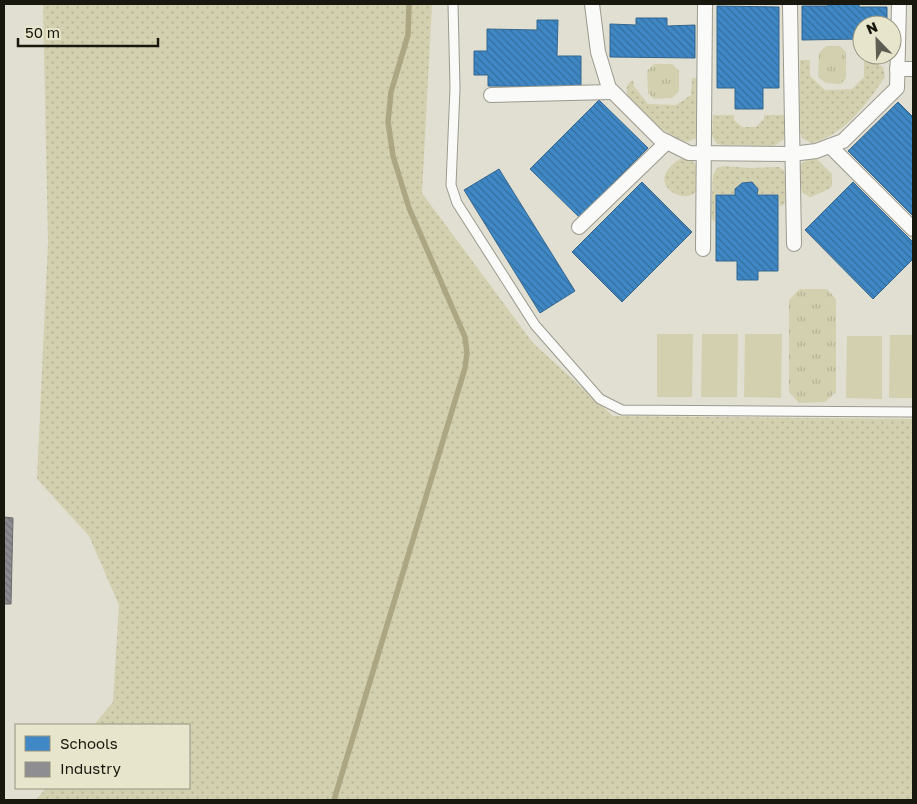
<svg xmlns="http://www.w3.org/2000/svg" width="917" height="804" viewBox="0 0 917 804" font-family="'Golos Text',sans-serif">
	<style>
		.grass { fill: url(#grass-dots) }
		.park { fill: url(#park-tufts) }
		.pitch { fill: #d3d0b0 }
		.schools { fill: url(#schools-back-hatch); stroke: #34668e }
		.industry { fill: url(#industry-back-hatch); stroke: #6a6a6b }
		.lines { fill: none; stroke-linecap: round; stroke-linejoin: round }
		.stream { stroke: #aca782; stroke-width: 5.5 }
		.service-casing { stroke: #9b9a8f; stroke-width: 11 }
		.pedestrian-casing { stroke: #9b9a8f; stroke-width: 16 }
		.service { stroke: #fafaf8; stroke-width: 9 }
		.pedestrian { stroke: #fafaf8; stroke-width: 14 }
	</style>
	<defs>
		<pattern id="grass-dots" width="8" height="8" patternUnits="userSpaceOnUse" patternTransform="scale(1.25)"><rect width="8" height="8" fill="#d3d0b0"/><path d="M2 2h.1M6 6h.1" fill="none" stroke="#b5b296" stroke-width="1.8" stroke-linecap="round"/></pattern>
		<pattern id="park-tufts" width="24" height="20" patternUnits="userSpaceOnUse" patternTransform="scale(1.25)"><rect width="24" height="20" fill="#d3d0b0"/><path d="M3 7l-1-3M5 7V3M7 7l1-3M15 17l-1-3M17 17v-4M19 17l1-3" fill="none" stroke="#b5b296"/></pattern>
		<pattern id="schools-back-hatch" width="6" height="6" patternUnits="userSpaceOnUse" patternTransform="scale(1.25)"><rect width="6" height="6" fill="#3f88c5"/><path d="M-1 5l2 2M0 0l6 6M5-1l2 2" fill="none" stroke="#346e9e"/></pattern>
		<pattern id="industry-back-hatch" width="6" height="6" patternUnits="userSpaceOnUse" patternTransform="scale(1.25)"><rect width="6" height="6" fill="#8d8d92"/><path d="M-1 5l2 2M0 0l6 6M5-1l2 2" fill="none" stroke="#727276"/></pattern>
	</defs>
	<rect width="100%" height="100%" fill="#e1dfd1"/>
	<g class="grass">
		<polygon points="43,4 432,4 422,193 533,343 613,416 913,419 913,800 36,800 46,788 189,788 189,725 94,725 113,702 119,605 89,536 37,479 48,242"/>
		<path d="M800,60H810V76L825,90L852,89L864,77V61H873L883,67L885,77C867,103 844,136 811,143L802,138L799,129Z"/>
		<path d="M692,78H698V134L696,138L687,142C672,139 606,96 633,80L634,86L648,104L676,105L691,95Z"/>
		<polygon points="713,115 734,115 734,120 742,127 756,127 764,119 764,115 784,115 784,139 776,145 772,146 724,145 717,144 712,136"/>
		<path d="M684,158H689L698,167C698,174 700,185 696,191C688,205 649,188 671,166C675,162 678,159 684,158Z"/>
		<path d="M813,158L817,159L832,174V186L829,189L811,197C796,193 800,179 799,166L805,161Z"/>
		<polygon points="723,166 749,168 779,167 784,171 785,175 785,203 780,207 778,194 758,194 758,189 752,182 742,182 735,190 734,194 716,194 715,222 711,218 713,175 717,168"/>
	</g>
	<g class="park">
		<polygon points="826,46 840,46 846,52 846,78 841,84 826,83 818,77 819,53"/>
		<polygon points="654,64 672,64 679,71 679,91 672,98 654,99 648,93 647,71"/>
		<polygon points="800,289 827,289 836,299 836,392 825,402 799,403 789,392 789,300"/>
	</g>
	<g class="pitch">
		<polygon points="657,334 693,334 692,397 657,397"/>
		<polygon points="702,334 738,334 737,397 701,397"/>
		<polygon points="745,334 782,334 781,398 744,397"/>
		<polygon points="890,335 913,335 913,398 889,398"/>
		<polygon points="847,336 882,336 882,399 846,398"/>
	</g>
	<g class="schools">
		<polygon points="828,4 859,4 859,7 887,7 887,25 862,25 862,39 802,40 802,6 828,6"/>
		<polygon points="717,6 779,7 779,88 763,88 763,109 735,109 735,88 717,88"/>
		<polygon points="636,18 667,18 667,26 695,25 695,58 610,57 610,24 636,25"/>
		<polygon points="537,20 558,20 557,56 581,56 581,87 488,86 488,75 474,75 474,51 487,51 487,29 537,30"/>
		<polygon points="599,100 648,148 579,217 530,169"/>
		<polygon points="898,102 913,117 913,216 848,151"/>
		<polygon points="499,169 575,291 540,313 464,190"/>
		<polygon points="642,182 692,232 622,302 572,252"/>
		<polygon points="752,182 758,189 757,195 778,195 778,271 758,271 758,280 737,280 737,261 716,261 716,195 735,195 735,189 742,183"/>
		<polygon points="853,182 913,242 913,259 873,299 805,230"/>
	</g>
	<polygon class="industry" points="4,517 13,518 11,604 4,604"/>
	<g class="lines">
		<polyline class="stream" points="334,800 465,368 467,353 465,337 409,208 393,156 388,122 391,92 408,35 409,4"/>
		<g class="service-casing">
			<polyline id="service" points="453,4 455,88 451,185 457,203 535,325 600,399 622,410 913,412"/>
		</g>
		<g class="pedestrian-casing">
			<g id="pedestrian">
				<polyline points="592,4 598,52 609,88 659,138 689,153 792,154 816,151 843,141 897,88 899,4"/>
				<polyline points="790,4 794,244"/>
				<polyline points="897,69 913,69"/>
				<polyline points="491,95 612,92"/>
				<polyline points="830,146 913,229"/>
				<polyline points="579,227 667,142"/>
				<polyline points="703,249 705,4"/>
			</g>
		</g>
		<use href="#service" class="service"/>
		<use href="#pedestrian" class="pedestrian"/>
	</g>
	<rect width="917" height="804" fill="none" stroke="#19180f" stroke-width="10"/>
	<rect x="15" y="724" width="175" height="65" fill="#e7e5cb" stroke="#959380"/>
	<rect x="25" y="736" width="25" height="15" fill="#3f88c5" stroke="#959380"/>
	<text x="60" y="749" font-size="15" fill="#19180f">Schools</text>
	<rect x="25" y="762" width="25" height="15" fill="#8d8d92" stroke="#959380"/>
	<text x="60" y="774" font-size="15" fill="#19180f">Industry</text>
	<g transform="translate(877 40) rotate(337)"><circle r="24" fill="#e7e5cb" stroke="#959380"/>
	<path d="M0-4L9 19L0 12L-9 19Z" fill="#5f5e53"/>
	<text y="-8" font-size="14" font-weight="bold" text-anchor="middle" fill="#19180f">N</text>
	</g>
	<path d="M18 38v8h140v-8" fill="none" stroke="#19180f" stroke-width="2.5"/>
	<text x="25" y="38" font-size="15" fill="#19180f" stroke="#e7e5cb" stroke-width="4" paint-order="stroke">50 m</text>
</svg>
